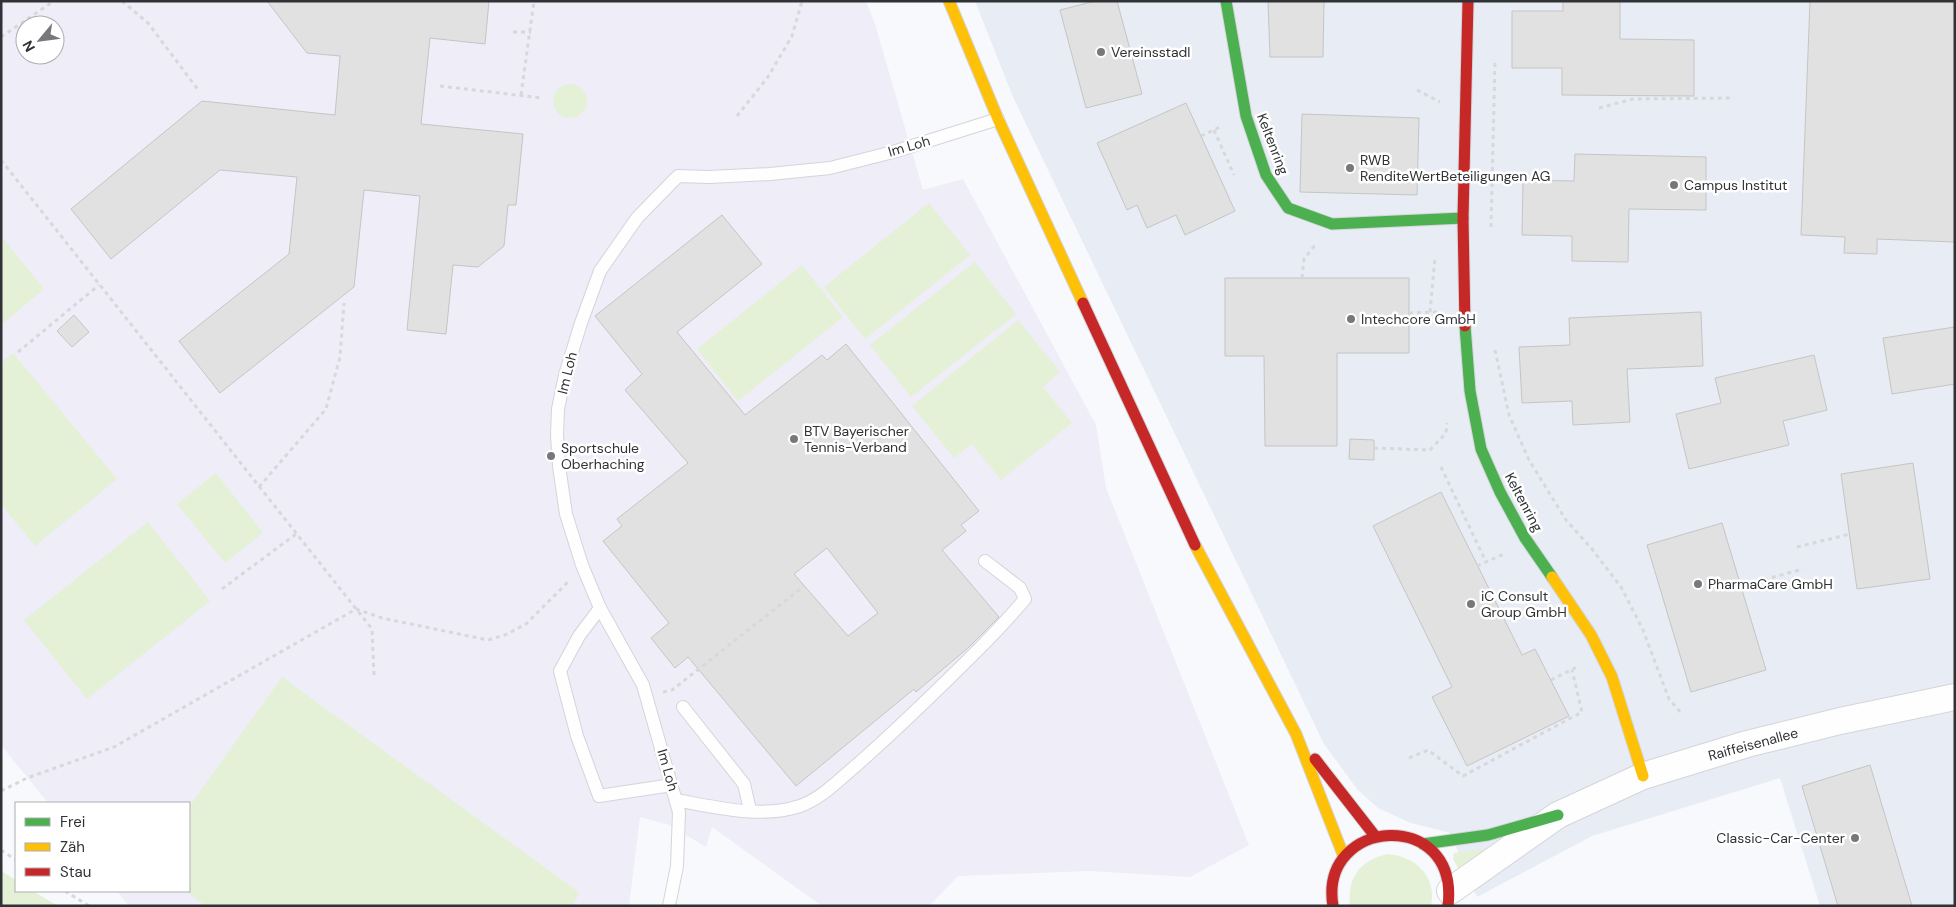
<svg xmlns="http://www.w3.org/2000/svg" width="1956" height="907" viewBox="0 0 1956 907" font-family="'DM Sans',sans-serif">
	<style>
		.built { fill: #e7ecf5 }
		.education { fill: #efedf8; fill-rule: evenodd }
		.green { fill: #e4f1d7 }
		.building { fill: #e2e1e1; stroke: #c5c5c4; fill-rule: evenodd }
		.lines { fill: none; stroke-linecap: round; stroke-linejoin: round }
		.lane-casing { stroke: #d4d5d9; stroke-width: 14 }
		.street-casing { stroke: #d4d5d9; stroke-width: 28 }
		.fast-casing { stroke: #d4d5d9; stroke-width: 13 }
		.slow-casing { stroke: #d4d5d9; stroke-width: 13 }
		.jam-casing { stroke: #d4d5d9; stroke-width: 13 }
		.path { stroke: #d8d8da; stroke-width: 3; stroke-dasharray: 4 4; stroke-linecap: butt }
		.lane { stroke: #fefeff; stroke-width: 12 }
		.street { stroke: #fefeff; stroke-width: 26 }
		.fast { stroke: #4caf50; stroke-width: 11 }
		.slow { stroke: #ffc107; stroke-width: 11 }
		.jam { stroke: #c62828; stroke-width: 11 }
		.poi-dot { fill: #76787b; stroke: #fff; stroke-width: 2 }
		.labels { text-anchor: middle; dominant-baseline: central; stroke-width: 5; stroke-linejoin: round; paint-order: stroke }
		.poi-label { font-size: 14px; fill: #303236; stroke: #fff; text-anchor: start }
		.street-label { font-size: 14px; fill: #303236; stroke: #fff }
	</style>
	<rect width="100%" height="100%" fill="#f7f9fc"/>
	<polygon class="built" points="975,1 1955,1 1955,906 1820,906 1780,778 1592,836 1477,897 1450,833 1411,823 1378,808 1358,790 1324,744 1013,97"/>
	<path class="education" d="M1,1H866L875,24L923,190L963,179L1096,425L1106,488L1249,845L1190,877L1089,871L958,876L929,906H822L712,827L706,847L669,825L640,817L629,906H129L117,891H189V803H48L1,745ZM25,25H55V55H25Z"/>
	<g class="green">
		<circle cx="570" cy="101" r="17"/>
		<polygon points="929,203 970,255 865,339 824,287"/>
		<polygon points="1,236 44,289 1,325"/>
		<polygon points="975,262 1016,314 911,397 870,345"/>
		<polygon points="802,265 843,317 738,401 697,349"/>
		<polygon points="1018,320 1060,372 1043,387 1072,423 1001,480 972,444 954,458 912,406"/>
		<polygon points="13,353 117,479 35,546 1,504 1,363"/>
		<polygon points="216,473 263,533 225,563 177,504"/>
		<polygon points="148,522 210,601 87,699 24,620"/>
		<polygon points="282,677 580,893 571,906 206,906 185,891 189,891 189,807"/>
		<polygon points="1490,848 1461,869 1458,868 1453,859 1454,853"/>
		<path d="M1388,854C1416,857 1437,876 1431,906H1350C1347,877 1360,860 1388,854Z"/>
		<polygon points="1,871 16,880 16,891 33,891 58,906 1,906"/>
	</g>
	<g class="building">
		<polygon points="267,1 489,1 485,44 430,38 421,124 523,134 516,205 508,205 504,246 478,267 453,265 446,334 407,330 420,196 364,190 354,287 220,393 179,341 289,254 297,177 220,170 111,259 71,209 202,101 335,115 340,56 307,53"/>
		<polygon points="1095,1 1117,1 1142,94 1086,108 1060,10"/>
		<polygon points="1268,1 1324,1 1323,57 1270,57"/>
		<polygon points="1563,1 1620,1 1620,39 1694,40 1694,96 1562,95 1562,68 1512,68 1512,11 1563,11"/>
		<polygon points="1810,1 1955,1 1955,242 1877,239 1877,254 1844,253 1845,237 1801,235"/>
		<polygon points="1186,103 1235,211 1185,235 1176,215 1147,228 1137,205 1127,210 1097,143"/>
		<polygon points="1302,114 1419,118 1417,195 1300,192"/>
		<polygon points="1575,154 1706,157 1706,210 1629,209 1628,262 1572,261 1572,236 1522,235 1523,180 1574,181"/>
		<path d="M722,215L762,264L677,332L745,415L822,355L827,360L846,344L979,511L961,525L966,531L942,550L999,617L969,647L916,692L914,689L796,786L688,657L675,668L651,638L669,623L603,541L622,526L617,519L688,463L625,390L642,374L595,316ZM827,548L878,613L848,636L794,574Z"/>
		<polygon points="1225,278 1409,278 1409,353 1337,353 1337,446 1265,446 1264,356 1225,356"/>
		<polygon points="1701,312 1703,366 1627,369 1630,422 1573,425 1572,401 1522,403 1519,347 1570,345 1569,318"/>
		<polygon points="74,315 89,332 72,347 57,331"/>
		<polygon points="1955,327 1955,384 1892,394 1883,338"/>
		<polygon points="1814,355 1827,410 1783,421 1789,445 1689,469 1676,414 1721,403 1715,378"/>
		<polygon points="1350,439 1374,440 1374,460 1349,459"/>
		<polygon points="1913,463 1930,579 1857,589 1841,474"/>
		<polygon points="1441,492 1522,655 1535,649 1569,716 1467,766 1432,697 1452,687 1373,526"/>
		<polygon points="1722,523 1766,670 1691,692 1647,545"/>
		<polygon points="1870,765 1912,906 1838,906 1802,786"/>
	</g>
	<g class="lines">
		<g class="lane-casing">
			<g id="lane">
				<polyline points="600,608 579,636 560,671 577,736 599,796 672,785"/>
				<polyline points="683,707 744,784 750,810"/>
				<path d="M676,800C715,807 761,819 800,806C820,799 837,782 852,769C880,745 906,720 933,694C965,663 996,633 1025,599L1020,588L985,561"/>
				<polyline points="669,906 677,866 679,812 643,685 600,608 582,565 566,514 559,466 557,435 558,409 565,375 581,323 600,271 637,218 678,176 709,177 770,174 830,168 893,152 998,119"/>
			</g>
		</g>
		<g class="street-casing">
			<polyline id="street" points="1450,891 1558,815 1643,776 1747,744 1840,721 1955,697"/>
		</g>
		<g class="fast-casing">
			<g id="fast">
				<polyline points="1226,1 1246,116 1266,175 1288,208 1332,224 1463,218"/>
				<polyline points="1465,326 1470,391 1481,449 1500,492 1525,538 1552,577"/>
				<polyline points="1423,844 1488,835 1558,815"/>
			</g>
		</g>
		<g class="slow-casing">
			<g id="slow">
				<polyline points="949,1 998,119 1083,303"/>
				<polyline points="1195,545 1296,734 1344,857"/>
				<polyline points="1552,577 1591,635 1612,677 1643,776"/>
			</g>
		</g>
		<g class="jam-casing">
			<g id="jam">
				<polyline points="1083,303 1195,545"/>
				<polyline points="1465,326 1463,218 1468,1"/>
				<polyline points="1315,759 1375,836"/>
				<path d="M1333,906C1318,817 1460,807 1448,906"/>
			</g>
		</g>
		<g class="path">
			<polyline points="122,1 148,23 199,91"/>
			<polyline points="513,32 531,32"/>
			<polyline points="1,37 54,1"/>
			<polyline points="440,86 542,98"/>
			<polyline points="1417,90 1440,102"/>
			<polyline points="521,95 534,1"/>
			<polyline points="1599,108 1633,99 1734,98"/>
			<polyline points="737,116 768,77 792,36 802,1"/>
			<polyline points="1214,130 1234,175"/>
			<polyline points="1201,136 1222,126"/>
			<polyline points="1,160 372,629 374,675"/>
			<polyline points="1491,227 1495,60"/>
			<polyline points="1302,278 1304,259 1315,245"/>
			<polyline points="1430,312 1435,258"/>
			<polyline points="1409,313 1439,312"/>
			<polyline points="1495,350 1509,415 1529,460 1566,520 1592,549 1621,587 1643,630 1669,699 1682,714"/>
			<polyline points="18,352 99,285"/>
			<polyline points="1374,448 1430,450 1446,433 1447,423"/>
			<polyline points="1441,467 1486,562"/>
			<polyline points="259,487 326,409 340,357 344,303"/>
			<polyline points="1797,547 1850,534"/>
			<polyline points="1477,566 1504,554"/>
			<polyline points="1741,586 1803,569"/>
			<polyline points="222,589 296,534"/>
			<polyline points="1551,680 1579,666"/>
			<polyline points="663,692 672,690 804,586"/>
			<polyline points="1409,758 1428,750 1463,776 1582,712 1572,670"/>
			<polyline points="1,791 27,778 114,747 356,609 382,618 488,640 505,635 526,624 569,581"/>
			<polyline points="1,850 16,860"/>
			<polyline points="65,891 89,906"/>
		</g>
		<use href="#lane" class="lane"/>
		<use href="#street" class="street"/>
		<use href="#fast" class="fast"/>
		<use href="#slow" class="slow"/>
		<use href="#jam" class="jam"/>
	</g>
	<g class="poi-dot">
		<circle cx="1101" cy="52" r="5"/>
		<circle cx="1350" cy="168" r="5"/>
		<circle cx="1674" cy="185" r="5"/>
		<circle cx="1351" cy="319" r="5"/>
		<circle cx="794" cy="439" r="5"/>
		<circle cx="551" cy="456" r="5"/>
		<circle cx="1698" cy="584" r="5"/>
		<circle cx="1471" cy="604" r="5"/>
		<circle cx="1855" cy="838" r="5"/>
	</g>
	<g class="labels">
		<g class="poi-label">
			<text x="1111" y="52">Vereinsstadl</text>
			<text x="1360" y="160">RWB<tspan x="1360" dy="16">RenditeWertBeteiligungen AG</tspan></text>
			<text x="1684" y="185">Campus Institut</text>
			<text x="1361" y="319">Intechcore GmbH</text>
			<text x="804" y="431">BTV Bayerischer<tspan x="804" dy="16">Tennis-Verband</tspan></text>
			<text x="561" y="448">Sportschule<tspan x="561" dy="16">Oberhaching</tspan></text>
			<text x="1708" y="584">PharmaCare GmbH</text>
			<text x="1481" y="596">iC Consult<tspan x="1481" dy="16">Group GmbH</tspan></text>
			<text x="1845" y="838" text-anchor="end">Classic-Car-Center</text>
		</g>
		<g class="street-label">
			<text transform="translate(1273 144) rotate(69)">Keltenring</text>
			<text transform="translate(909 146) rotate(-16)">Im Loh</text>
			<text transform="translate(567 373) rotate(-76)">Im Loh</text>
			<text transform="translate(1524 502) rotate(62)">Keltenring</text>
			<text transform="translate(1753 744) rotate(-15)">Raiffeisenallee</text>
			<text transform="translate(668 770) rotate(74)">Im Loh</text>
		</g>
	</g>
	<rect width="1956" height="907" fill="none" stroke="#303236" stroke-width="5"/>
	<rect x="15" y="802" width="175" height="90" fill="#ffffff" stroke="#acadaf"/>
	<rect x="25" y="818" width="25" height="8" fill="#4caf50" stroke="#acadaf"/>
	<text x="60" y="827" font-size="15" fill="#303236">Frei</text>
	<rect x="25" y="843" width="25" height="8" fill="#ffc107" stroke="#acadaf"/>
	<text x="60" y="852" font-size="15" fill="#303236">Zäh</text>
	<rect x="25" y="868" width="25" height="8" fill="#c62828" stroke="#acadaf"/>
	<text x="60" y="877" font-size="15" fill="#303236">Stau</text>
	<g transform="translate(40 40) rotate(241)"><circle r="24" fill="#ffffff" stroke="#acadaf"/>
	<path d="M0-4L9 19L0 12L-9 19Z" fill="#76787b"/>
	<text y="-8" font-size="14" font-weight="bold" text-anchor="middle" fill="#303236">N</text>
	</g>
</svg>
